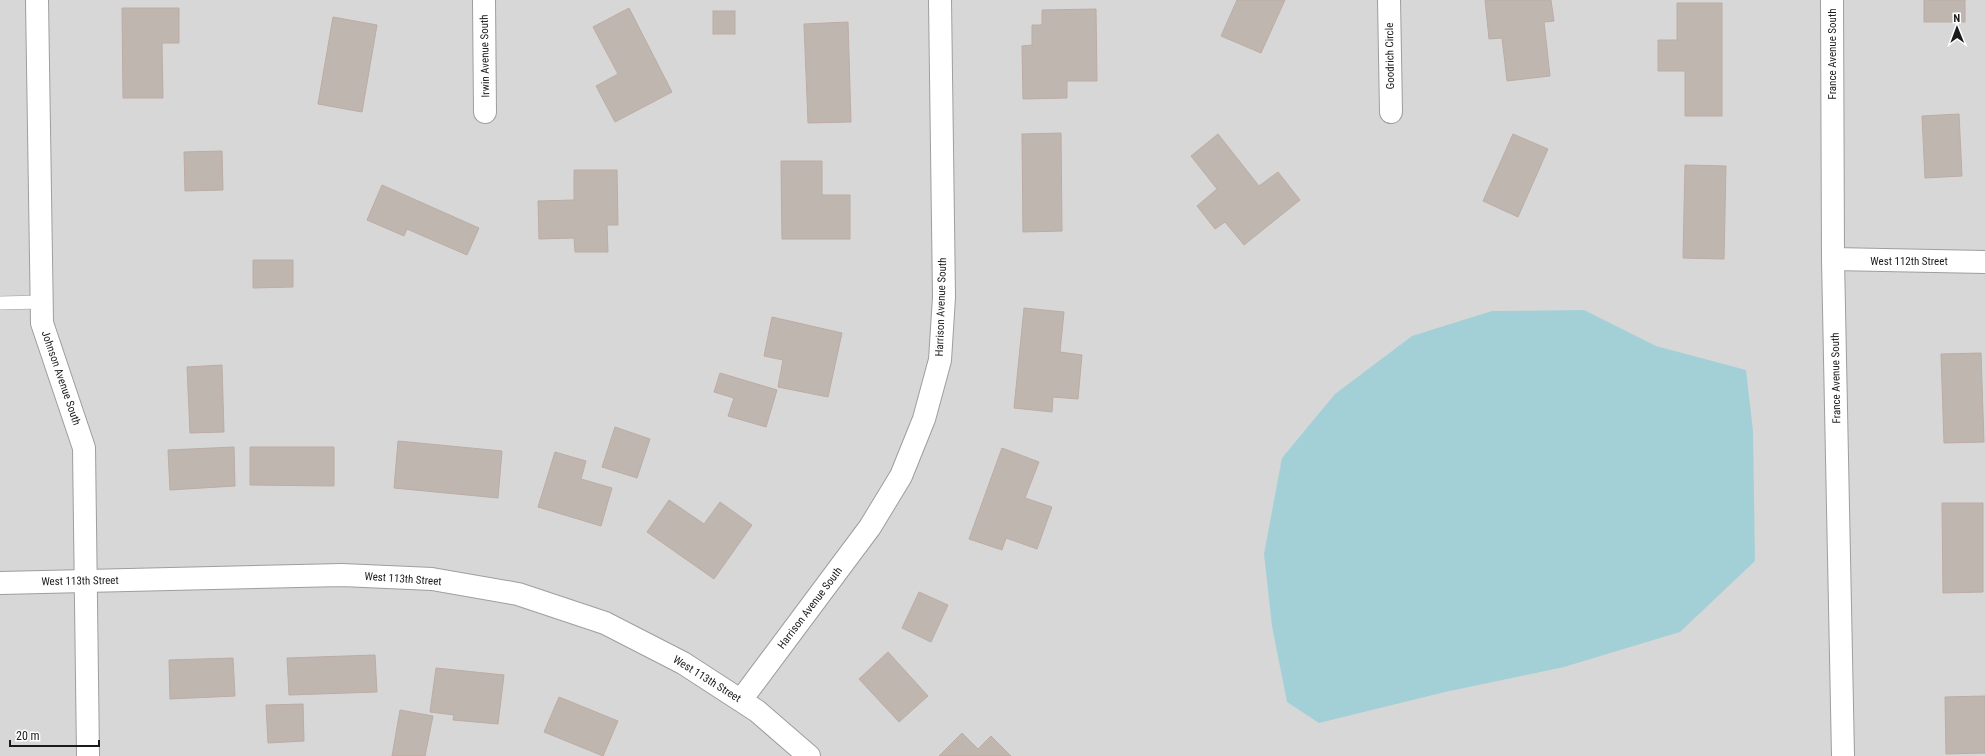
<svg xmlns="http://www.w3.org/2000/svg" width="1985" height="756" viewBox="0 0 1985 756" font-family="'Roboto Condensed',sans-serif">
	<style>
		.residential { fill: #d8d7d7 }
		.water { fill: #a3d0d7 }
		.building { fill: #c0b6b0; stroke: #bcaca4 }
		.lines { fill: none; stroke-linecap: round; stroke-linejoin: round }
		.service-casing { stroke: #9e9e9e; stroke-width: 14 }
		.minor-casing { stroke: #9e9e9e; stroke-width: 24 }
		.service { stroke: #fff; stroke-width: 13 }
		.minor { stroke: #fff; stroke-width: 22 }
		.labels { text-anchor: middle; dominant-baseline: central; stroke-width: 3; stroke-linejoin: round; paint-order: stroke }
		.street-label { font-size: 11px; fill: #1a1a1a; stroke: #fff }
	</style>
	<rect width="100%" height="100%" fill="#ece7e0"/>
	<rect class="residential" x="0" y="0" width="1985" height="756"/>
	<polygon class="water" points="1584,310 1656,346 1746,370 1753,431 1755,561 1680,632 1564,667 1445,692 1319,723 1287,702 1272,626 1264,554 1282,458 1335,394 1412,336 1492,311"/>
	<g class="building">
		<polygon points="1237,0 1285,0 1261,53 1221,36"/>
		<polygon points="1485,0 1551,0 1554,21 1544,22 1550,76 1507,81 1502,38 1489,39"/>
		<rect x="1924" y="0" width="41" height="22"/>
		<polygon points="1677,3 1722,3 1722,116 1685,116 1685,71 1658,71 1658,40 1677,40"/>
		<polygon points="122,8 179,8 179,43 162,43 163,98 123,98"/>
		<polygon points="629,8 672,92 615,122 596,86 618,74 593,27"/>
		<polygon points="1096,9 1097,81 1067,81 1067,98 1023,99 1022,46 1032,45 1032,25 1042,25 1042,10"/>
		<rect x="713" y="11" width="22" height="23"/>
		<polygon points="333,17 377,25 362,112 318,104"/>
		<polygon points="848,22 851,122 808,123 804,24"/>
		<polygon points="1959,114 1962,176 1925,178 1922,116"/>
		<polygon points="1061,133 1062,231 1023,232 1022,134"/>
		<polygon points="1218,134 1259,186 1278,172 1300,200 1244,245 1225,222 1215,229 1197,206 1217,189 1191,156"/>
		<polygon points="1513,134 1548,149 1518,217 1483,201"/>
		<polygon points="222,151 223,190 185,191 184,152"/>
		<polygon points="781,161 822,161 822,195 850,195 850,239 782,239"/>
		<polygon points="1685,165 1726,166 1724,259 1683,258"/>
		<polygon points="574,170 617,170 618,225 607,225 608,252 575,252 574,238 539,239 538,201 574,200"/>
		<polygon points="382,185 479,228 467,255 407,229 404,236 367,220"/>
		<polygon points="253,260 293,260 293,287 253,288"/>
		<polygon points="1024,308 1064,312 1060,352 1082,355 1078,399 1053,397 1052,412 1014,408"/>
		<polygon points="772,317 842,333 828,397 778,387 783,360 764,356"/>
		<polygon points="1981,353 1984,442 1944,443 1941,354"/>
		<polygon points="222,365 224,432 190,433 187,367"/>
		<polygon points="720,373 777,390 766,427 728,416 734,398 714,392"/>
		<polygon points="615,427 650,439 637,478 602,467"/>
		<polygon points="398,441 502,451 498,498 394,488"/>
		<polygon points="234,447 235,486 170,490 168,450"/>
		<polygon points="250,447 334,447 334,486 250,485"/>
		<polygon points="1002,448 1039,462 1025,498 1052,507 1037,549 1006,538 1002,550 969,539"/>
		<polygon points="555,452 586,461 581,479 612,488 601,526 538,507"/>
		<polygon points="669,500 704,524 720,502 752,525 714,579 647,532"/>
		<polygon points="1942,503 1983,503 1983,592 1943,593"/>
		<polygon points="919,592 948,605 931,642 902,628"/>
		<polygon points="888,652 928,696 899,722 859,679"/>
		<polygon points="375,655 377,692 289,695 287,658"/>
		<polygon points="233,658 235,696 170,699 169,660"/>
		<polygon points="436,668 504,675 498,724 453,720 454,715 430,712"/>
		<polygon points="1985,696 1985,753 1946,754 1945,697"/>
		<polygon points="559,697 618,721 603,756 544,732"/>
		<polygon points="303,704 304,741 268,743 266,705"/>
		<polygon points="400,710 433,716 425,756 392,756"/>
		<polygon points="962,733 978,749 991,736 1011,756 939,756"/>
	</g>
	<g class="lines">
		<g class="service-casing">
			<polyline id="service" points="0,303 41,302"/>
		</g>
		<g class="minor-casing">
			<g id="minor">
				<polyline points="37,0 42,323 84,448 88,756"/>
				<polyline points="484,0 485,112"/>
				<polyline points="1389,0 1391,112"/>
				<polyline points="1832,0 1833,259 1843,756"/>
				<polyline points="1833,259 1985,262"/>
				<polyline points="0,583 342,575 432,579 518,594 605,623 683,663 757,711 809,756"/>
				<polyline points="741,700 870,527 901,476 924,419 940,360 944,297 940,0"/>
			</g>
		</g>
		<use href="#service" class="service"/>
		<use href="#minor" class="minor"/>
	</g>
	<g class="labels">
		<g class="street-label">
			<text transform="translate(1832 54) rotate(-90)">France Avenue South</text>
			<text transform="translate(485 56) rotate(-91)">Irwin Avenue South</text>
			<text transform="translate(1390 56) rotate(-91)">Goodrich Circle</text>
			<text x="1909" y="261">West 112th Street</text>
			<text transform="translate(941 307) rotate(-88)">Harrison Avenue South</text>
			<text transform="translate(61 378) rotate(71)">Johnson Avenue South</text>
			<text transform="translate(1836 378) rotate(-91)">France Avenue South</text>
			<text transform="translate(403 579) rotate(4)">West 113th Street</text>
			<text transform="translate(80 581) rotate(-1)">West 113th Street</text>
			<text transform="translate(810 608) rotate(-53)">Harrison Avenue South</text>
			<text transform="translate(707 679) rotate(32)">West 113th Street</text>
		</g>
	</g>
	<g transform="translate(1957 28) rotate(359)" stroke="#ffffff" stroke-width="3" paint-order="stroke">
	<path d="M0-3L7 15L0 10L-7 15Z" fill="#1a1a1a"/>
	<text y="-6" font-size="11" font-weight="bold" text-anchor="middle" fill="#1a1a1a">N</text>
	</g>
	<path d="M10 740v6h89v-6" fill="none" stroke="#1a1a1a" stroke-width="2"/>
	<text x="16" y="740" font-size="12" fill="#1a1a1a" stroke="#ffffff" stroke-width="3" paint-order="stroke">20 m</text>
</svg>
